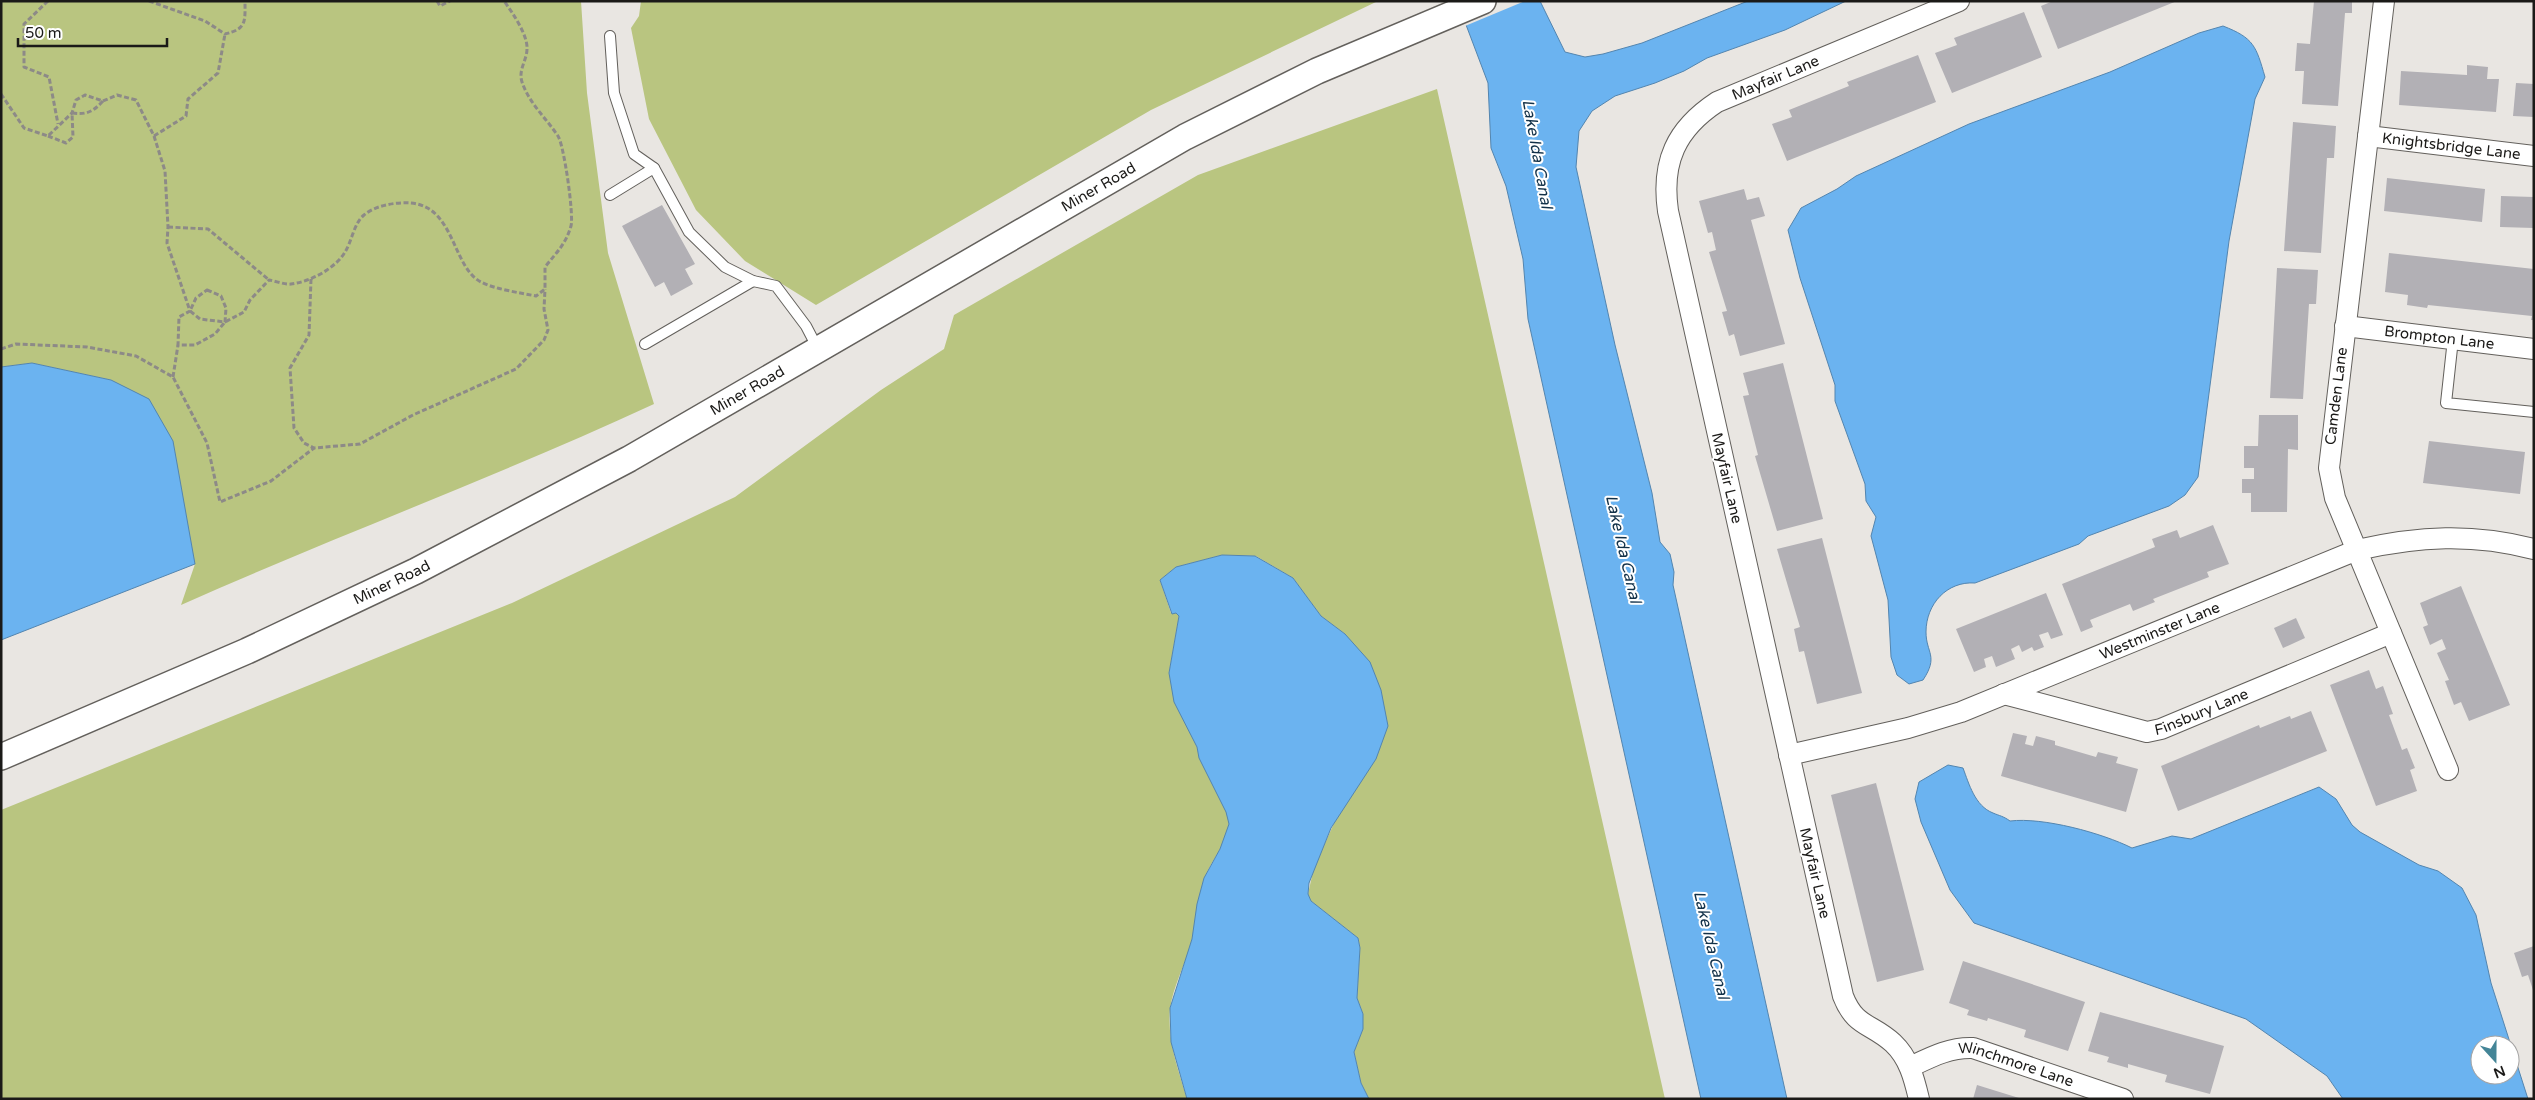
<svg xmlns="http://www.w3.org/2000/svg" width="2535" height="1100" viewBox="0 0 2535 1100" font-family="'Varela Round',sans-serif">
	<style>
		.green { fill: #b9c580 }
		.water { fill: #6bb3f0; stroke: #5385af; fill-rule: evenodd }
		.pier { fill: #e9e6e2 }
		.building { fill: #b2b0b5 }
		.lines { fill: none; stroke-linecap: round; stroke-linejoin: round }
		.service-casing { stroke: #63605c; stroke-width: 12 }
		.minor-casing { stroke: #63605c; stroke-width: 22 }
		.tertiary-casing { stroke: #63605c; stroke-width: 28 }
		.path { stroke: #8d8a87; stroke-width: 3; stroke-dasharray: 5 2.5; stroke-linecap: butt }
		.service { stroke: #fff; stroke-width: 10 }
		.minor { stroke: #fff; stroke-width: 20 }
		.tertiary { stroke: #fff; stroke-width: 25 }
		.labels { text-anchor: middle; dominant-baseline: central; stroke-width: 4; stroke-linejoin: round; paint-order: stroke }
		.street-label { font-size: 15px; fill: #1b1a18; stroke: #fff }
		.water-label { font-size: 16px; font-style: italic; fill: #123149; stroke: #fff }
	</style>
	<rect width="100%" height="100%" fill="#e9e6e2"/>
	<g class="green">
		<path d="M1,1H581L587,93L608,253L654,404C499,476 338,535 181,605L195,564L111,380L32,363L1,367Z"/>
		<polygon points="641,1 1378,1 1151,110 816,305 745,261 696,210 649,119 631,28 639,16"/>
		<path d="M1437,89L1665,1099H1369L1361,1083L1354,1052L1363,1028V1014L1357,998L1360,948L1358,938L1311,901L1308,894L1314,867L1341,808L1345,634L1321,616L1293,578L1256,556L1222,555L1176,567L1160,580L1171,613H1176L1179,616L1169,673L1197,747C1201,770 1230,806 1229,824C1227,845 1210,861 1204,880C1197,900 1197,920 1192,940C1186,963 1173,986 1170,1009C1167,1040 1178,1069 1187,1099H1V810L512,603L735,497L881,390L944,349L954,315L1198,175Z"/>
	</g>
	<g class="water">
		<polygon points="1457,1 1540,1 1565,52 1585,57 1603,54 1642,43 1748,1 1846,1 1785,30 1707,58 1684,71 1655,83 1615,96 1592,111 1579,131 1576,167 1615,345 1652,493 1660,542 1670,554 1674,572 1673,585 1787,1099 1701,1099 1528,319 1523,259 1506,186 1491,148 1488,83"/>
		<path d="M2223,26C2254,38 2256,46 2265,77L2255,99L2229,241L2198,477L2185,495L2169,506L2088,536L2079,544L1975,583C1947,581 1926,604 1926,632C1926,653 1939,656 1923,680L1909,684L1897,675L1891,657L1888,600L1871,536L1876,517L1866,501L1865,484L1835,401V385L1800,278L1788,230L1801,208L1837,189L1856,176L1969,124L2110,72L2199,33Z"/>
		<polygon points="32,363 111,380 149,399 173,441 195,564 1,640 1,367"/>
		<polygon points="1222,555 1255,556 1293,578 1321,616 1345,634 1370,662 1381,690 1388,726 1376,759 1331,828 1309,883 1308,894 1311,901 1358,938 1360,948 1357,998 1363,1014 1363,1029 1354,1052 1361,1083 1369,1099 1187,1099 1171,1042 1170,1008 1192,939 1197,904 1204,878 1220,849 1229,824 1226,812 1199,758 1197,747 1174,702 1169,673 1179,616 1176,613 1172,614 1160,580 1176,567"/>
		<path d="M1948,765L1963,768C1969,784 1975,806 1993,813C2000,816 2003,816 2010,821C2043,817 2102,833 2132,848L2172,836L2191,839L2319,787L2336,799L2352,825L2360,832L2419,865L2438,871L2462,888L2476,915L2491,983L2528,1099H2343L2327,1076L2246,1019L1974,923L1950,890L1921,822L1915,799L1919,782ZM2480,1045H2510V1075H2480Z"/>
	</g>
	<polygon class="pier" points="1455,1 1525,1 1465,26"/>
	<g class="building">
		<polygon points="2053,1 2177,1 2058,49 2041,6"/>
		<polygon points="2314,1 2352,1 2352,13 2345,13 2338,106 2302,104 2304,71 2295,71 2297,43 2310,44"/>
		<polygon points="2024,12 2042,57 1952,93 1935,53 1957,45 1954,38"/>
		<polygon points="1918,55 1936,102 1787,161 1772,124 1792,117 1789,110 1849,86 1847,82"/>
		<polygon points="2467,65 2488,67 2487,79 2499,79 2496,112 2399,105 2401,71 2467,75"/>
		<polygon points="2516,83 2534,84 2534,117 2513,116"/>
		<polygon points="2293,122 2336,126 2334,158 2327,158 2321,253 2284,251"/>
		<polygon points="2387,178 2485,189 2482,222 2384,211"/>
		<polygon points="1744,189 1747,200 1759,197 1765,216 1751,220 1785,344 1740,356 1734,334 1729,336 1722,312 1727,311 1709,252 1716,250 1712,232 1708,233 1699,201"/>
		<polygon points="2501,196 2534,197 2534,228 2500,227"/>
		<polygon points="662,205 695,264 685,269 693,284 671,296 664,282 655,287 622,226"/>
		<polygon points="2389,253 2534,269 2534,320 2531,320 2532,316 2428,305 2427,308 2407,305 2408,295 2385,292"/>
		<polygon points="2277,268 2318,270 2316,304 2309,304 2303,399 2270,398"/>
		<polygon points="1783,363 1823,519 1777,531 1755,456 1758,455 1743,396 1749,395 1743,373"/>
		<polygon points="2259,415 2298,415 2298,450 2288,449 2287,512 2251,512 2251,493 2242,493 2242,479 2254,479 2254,468 2244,468 2244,446 2258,446"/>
		<polygon points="2429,441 2525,452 2520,494 2423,483"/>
		<polygon points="2213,525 2229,564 2207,572 2209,577 2153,599 2155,602 2133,611 2130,604 2090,620 2093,627 2081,632 2062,584 2155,547 2152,539 2177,530 2180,538"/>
		<polygon points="1822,538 1862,693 1817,704 1804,651 1799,652 1794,629 1800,627 1777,549"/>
		<polygon points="2461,586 2510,705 2469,721 2461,702 2454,705 2445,681 2449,680 2437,653 2446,649 2442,639 2430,645 2423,627 2428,625 2420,603"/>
		<polygon points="2046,593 2063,635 2051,639 2048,632 2039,635 2044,647 2034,651 2032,647 2022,652 2019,645 2011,649 2015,659 1996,667 1992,656 1984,659 1986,667 1974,672 1956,629"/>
		<polygon points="2296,618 2305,638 2283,648 2274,628"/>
		<polygon points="2369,670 2376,689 2383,686 2393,714 2389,715 2402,750 2407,748 2415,768 2410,770 2417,791 2376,806 2330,685"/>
		<polygon points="2311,711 2327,751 2178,811 2161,766 2259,725 2260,728 2290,716 2291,719"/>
		<polygon points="2013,733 2027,736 2025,744 2033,746 2036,736 2055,741 2055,745 2096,757 2098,752 2118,757 2116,763 2138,769 2126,812 2001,776"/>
		<polygon points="1876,783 1924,970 1877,982 1831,795"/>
		<polygon points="2534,946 2534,990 2533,990 2528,975 2522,977 2514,953"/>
		<polygon points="1963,961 2085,1002 2068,1051 2024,1037 2026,1030 1988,1018 1987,1021 1967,1015 1969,1010 1949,1003"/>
		<polygon points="2100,1012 2224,1046 2210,1094 2165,1082 2167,1075 2128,1064 2128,1068 2107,1062 2109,1057 2088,1051"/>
		<polygon points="1977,1085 2019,1098 2019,1099 1973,1099"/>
	</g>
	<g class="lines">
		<g class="service-casing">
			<g id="service">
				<polyline points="610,36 614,93 634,154 654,168 689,232 725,267 753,281 776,286 806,326 818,349"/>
				<polyline points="610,195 654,168"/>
				<polyline points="2453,339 2446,403 2534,412"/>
				<polyline points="645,344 753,281"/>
			</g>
		</g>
		<g class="minor-casing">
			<g id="minor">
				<polyline points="2384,1 2329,468 2335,498 2448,770"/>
				<path id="s1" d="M2368,136L2534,156"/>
				<path id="s2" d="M2345,326L2534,349"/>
				<path id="s3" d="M2004,694L2147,732L2161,729L2391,633"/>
				<path id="s4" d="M1789,755L1908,728L1961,712L2357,550C2419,536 2472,533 2534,549"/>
				<path id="s5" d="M1910,1067C1931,1057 1950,1047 1973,1048L2123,1099"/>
				<path id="s6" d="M1919,1099C1914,1078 1909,1058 1893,1043C1871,1023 1855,1027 1843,996L1668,211C1661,162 1676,129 1717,102L1959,1"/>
			</g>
		</g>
		<g class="tertiary-casing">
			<g id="tertiary">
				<path id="s7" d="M1,757L247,651L416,571L629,459L1185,137L1317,71L1483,1"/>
			</g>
		</g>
		<g class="path">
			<polyline points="48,1 24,24 24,67 49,77 58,124"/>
			<path d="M149,1L205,21L225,34C247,29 245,21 245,1"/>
			<polyline points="437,1 440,6 450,1"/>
			<path d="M1,94L24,128L48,136L72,113L76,100L85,95L103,101L117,95L136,100L154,136L165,171L168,227L167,243L190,311L179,317L178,345H195L215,334L225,322L244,312L250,300L269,280C276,281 285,285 291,284C310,282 336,268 345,252C352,241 354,223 364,215C376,205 396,202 411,203C455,207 452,267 481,282C494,289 521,293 536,296L545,289V267C556,253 566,244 571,226C574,215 564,145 558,136C546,118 529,103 522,82C518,70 527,60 527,49C528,35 512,12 504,1"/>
			<path d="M48,136L66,143L73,137L72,113C86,115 93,112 103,101"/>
			<polyline points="154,136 186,116 188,99 218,73 225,34"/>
			<polyline points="168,227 208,229 269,280"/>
			<polyline points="311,279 309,335 290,368 294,428 304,443 314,448 360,444 413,415 516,369 544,340 548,330 544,309 545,289"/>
			<polygon points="207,290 221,296 226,308 225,322 200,319 190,311 196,298"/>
			<polyline points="1,349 16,344 87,347 136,356 173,377 207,443 220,502 271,481 314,448"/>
			<polyline points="173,377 178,345"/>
		</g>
		<use href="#service" class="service"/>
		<use href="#minor" class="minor"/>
		<use href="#tertiary" class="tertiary"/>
	</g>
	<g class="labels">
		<g class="street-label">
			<text stroke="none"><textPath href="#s6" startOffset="1128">Mayfair Lane</textPath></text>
			<text stroke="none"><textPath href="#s1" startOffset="84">Knightsbridge Lane</textPath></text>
			<text stroke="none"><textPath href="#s7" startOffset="1238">Miner Road</textPath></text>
			<text stroke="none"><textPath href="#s2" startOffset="95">Brompton Lane</textPath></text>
			<text stroke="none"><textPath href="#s7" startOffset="832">Miner Road</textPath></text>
			<text transform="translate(2336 396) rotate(-83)">Camden Lane</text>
			<text transform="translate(1727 478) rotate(77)">Mayfair Lane</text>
			<text stroke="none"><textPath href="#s7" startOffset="428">Miner Road</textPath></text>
			<text stroke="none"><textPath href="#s4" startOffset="392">Westminster Lane</textPath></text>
			<text stroke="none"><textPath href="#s3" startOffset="206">Finsbury Lane</textPath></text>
			<text transform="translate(1815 873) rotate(77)">Mayfair Lane</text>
			<text stroke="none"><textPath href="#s5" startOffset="112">Winchmore Lane</textPath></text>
		</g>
		<g class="water-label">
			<text transform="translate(1537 154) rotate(80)">Lake Ida Canal</text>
			<text transform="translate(1623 549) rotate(77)">Lake Ida Canal</text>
			<text transform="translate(1711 945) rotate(77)">Lake Ida Canal</text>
		</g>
	</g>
	<rect width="2535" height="1100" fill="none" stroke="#1b1a18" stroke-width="5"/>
	<g transform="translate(2495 1060) rotate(159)"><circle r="24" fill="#ffffff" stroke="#a4a3a3"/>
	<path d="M0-4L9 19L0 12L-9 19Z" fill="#448597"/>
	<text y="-8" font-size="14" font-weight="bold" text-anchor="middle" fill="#1b1a18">N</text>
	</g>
	<path d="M18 38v8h149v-8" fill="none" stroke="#1b1a18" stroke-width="2.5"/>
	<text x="25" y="38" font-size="15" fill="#1b1a18" stroke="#ffffff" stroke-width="4" paint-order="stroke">50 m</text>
</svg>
